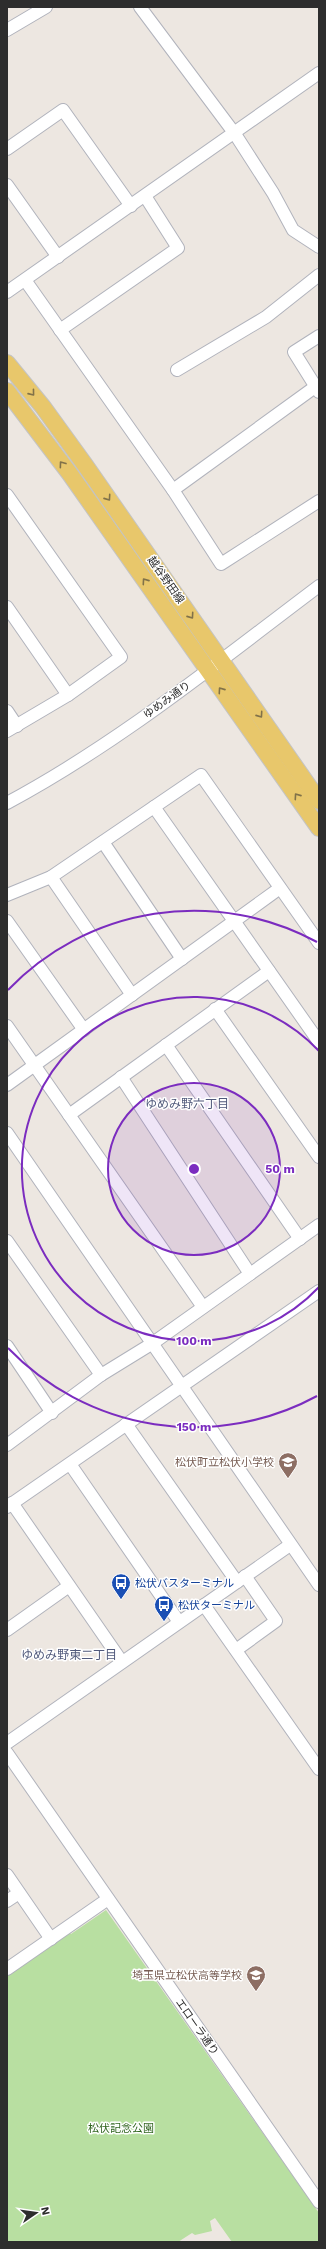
<svg xmlns="http://www.w3.org/2000/svg" width="326" height="2249" viewBox="0 0 326 2249" font-family="'Work Sans','Noto Sans JP',sans-serif">
	<style>
		.green { fill: #b8dfa1 }
		.lines { fill: none; stroke-linecap: round; stroke-linejoin: round }
		.minor-casing { stroke: #b1b3bc; stroke-width: 14 }
		.major-casing { stroke: #c4c4c4; stroke-width: 18 }
		.minor { stroke: #fff; stroke-width: 12 }
		.major { stroke: #e8c76b; stroke-width: 16 }
		.oneway { stroke: #817249 }
		.ring { fill: none; stroke: #7b2cbf; stroke-width: 2 }
		.labels { text-anchor: middle; dominant-baseline: central; stroke-width: 3; stroke-linejoin: round; paint-order: stroke }
		.street-label { font-size: 11px; fill: #2d2d2d; stroke: #fff }
		.education-label { font-size: 11px; fill: #785e54; stroke: #fff; text-anchor: end }
		.transit-label { font-size: 11px; fill: #164399; stroke: #fff; text-anchor: start }
		.park-label { font-size: 11px; fill: #316620; stroke: #fff }
		.neighbourhood-label { font-size: 12px; fill: #50597b; stroke: #fff }
		.centre { fill: #7b2cbf; stroke: #fff; stroke-width: 2 }
		.ring-label { font-size: 12px; text-anchor: middle; font-weight: bold; fill: #7b2cbf; stroke: #fff; stroke-width: 3; stroke-linejoin: round; paint-order: stroke }
	</style>
	<rect width="100%" height="100%" fill="#ede7e1"/>
	<polygon class="green" points="106,1910 319,2213 319,2242 232,2242 215,2218 210,2221 212,2231 195,2235 192,2233 178,2242 7,2242 7,1974 69,1932 71,1934"/>
	<g class="lines">
		<g class="minor-casing">
			<g id="minor">
				<polyline points="140,7 235,134 273,193 293,230 319,247"/>
				<polyline points="7,30 46,7"/>
				<polyline points="7,149 63,110 131,206"/>
				<polyline points="7,185 58,257"/>
				<polyline points="25,280 173,490 221,564 319,501"/>
				<polyline points="7,292 319,73"/>
				<polyline points="60,330 178,248 145,196"/>
				<polyline points="319,336 294,352 319,392"/>
				<polyline points="177,370 266,317 319,275"/>
				<polyline points="173,490 315,387"/>
				<polyline points="7,495 121,657 68,695 7,731"/>
				<polyline points="7,607 68,695"/>
				<polyline points="7,711 17,726"/>
				<path d="M7,803C119,743 218,662 319,586"/>
				<polyline points="154,807 319,1042"/>
				<polyline points="103,842 182,959"/>
				<polyline points="51,877 132,995"/>
				<polyline points="7,895 51,877 201,775 319,943"/>
				<polyline points="7,921 84,1030"/>
				<polyline points="215,1009 319,1157"/>
				<polyline points="7,1026 203,1307"/>
				<polyline points="166,1045 300,1239"/>
				<polyline points="121,1077 250,1274"/>
				<polyline points="7,1085 280,888"/>
				<polyline points="69,1115 269,971"/>
				<polyline points="7,1133 319,1585"/>
				<polyline points="7,1241 101,1375"/>
				<polyline points="7,1346 52,1413"/>
				<polyline points="126,1424 237,1582"/>
				<polyline points="7,1445 101,1375 153,1343 319,1225"/>
				<polyline points="70,1464 179,1622"/>
				<polyline points="12,1503 122,1662"/>
				<polyline points="7,1507 319,1291"/>
				<polyline points="204,1605 319,1769"/>
				<polyline points="7,1630 69,1586"/>
				<polyline points="236,1650 276,1621 245,1576"/>
				<polyline points="7,1743 290,1545"/>
				<polyline points="7,1753 319,2202"/>
				<polyline points="7,1875 51,1939"/>
				<polyline points="7,1901 19,1893"/>
				<polyline points="7,1969 108,1899"/>
			</g>
		</g>
		<g class="major-casing">
			<g id="major">
				<polyline points="7,363 43,407 85,465 319,801"/>
				<polyline points="7,391 70,474 319,828"/>
			</g>
		</g>
		<use href="#minor" class="minor"/>
		<use href="#major" class="major"/>
	</g>
	<defs><path id="oneway-chevron" d="M-2-3.5L2.5 0L-2 3.5" fill="none" stroke-width="1.6" stroke-linecap="round" stroke-linejoin="round"/></defs>
	<g class="oneway">
		<use href="#oneway-chevron" transform="translate(32 393) rotate(51)"/>
		<use href="#oneway-chevron" transform="translate(62 464) rotate(-126)"/>
		<use href="#oneway-chevron" transform="translate(108 498) rotate(55)"/>
		<use href="#oneway-chevron" transform="translate(145 581) rotate(-125)"/>
		<use href="#oneway-chevron" transform="translate(191 616) rotate(55)"/>
		<use href="#oneway-chevron" transform="translate(221 690) rotate(-125)"/>
		<use href="#oneway-chevron" transform="translate(260 715) rotate(55)"/>
		<use href="#oneway-chevron" transform="translate(297 796) rotate(-125)"/>
	</g>
	<circle cx="194" cy="1169" r="86" fill="#7b2cbf" fill-opacity=".12"/>
	<g class="ring">
		<circle cx="194" cy="1169" r="86"/>
		<path d="M319 1287A172 172 0 1 1 319 1051"/>
		<path d="M317 1396A258 258 0 0 1 8 1348M8 990A258 258 0 0 1 317 942"/>
	</g>
	<defs>
		<g id="school-pin" transform="scale(1)"><path d="M0 17L-7.5 6A9.5 9.5 0 1 1 7.5 6Z" fill="#8d6e63" stroke="#fff"/><path d="M0-5L7-2L0 1L-7-2ZM-4 1L0 2.5L4 1V4Q0 6-4 4Z" fill="#fff"/></g>
		<g id="bus-pin" transform="scale(1)"><path d="M0 17L-7.5 6A9.5 9.5 0 1 1 7.5 6Z" fill="#1a4fb4" stroke="#fff"/><path d="M-5-6H5V4H4V6H2V4H-2V6H-4V4H-5ZM-3.5-4V0h7V-4ZM-3.5 1.2v1.5H-2V1.2ZM2 1.2v1.5H3.5V1.2Z" fill="#fff"/></g>
	</defs>
	<g fill-rule="evenodd">
		<use href="#school-pin" x="288" y="1462"/>
		<use href="#bus-pin" x="121" y="1583"/>
		<use href="#bus-pin" x="164" y="1605"/>
		<use href="#school-pin" x="256" y="1975"/>
	</g>
	<g class="labels">
		<g class="street-label">
			<text transform="translate(166 580) rotate(55)">越谷野田線</text>
			<text transform="translate(167 700) rotate(-36)">ゆめみ通り</text>
			<text transform="translate(197 2027) rotate(55)">エローラ通り</text>
		</g>
		<g class="education-label">
			<text x="274" y="1462">松伏町立松伏小学校</text>
			<text x="242" y="1975">埼玉県立松伏高等学校</text>
		</g>
		<g class="transit-label">
			<text x="135" y="1583">松伏バスターミナル</text>
			<text x="178" y="1605">松伏ターミナル</text>
		</g>
		<g class="park-label">
			<text x="121" y="2128">松伏記念公園</text>
		</g>
		<g class="neighbourhood-label">
			<text x="187" y="1104">ゆめみ野六丁目</text>
			<text x="69" y="1655">ゆめみ野東二丁目</text>
		</g>
	</g>
	<circle cx="194" cy="1169" r="6" class="centre"/>
	<g class="ring-label">
		<text x="280" y="1173">50 m</text>
		<text x="194" y="1345">100 m</text>
		<text x="194" y="1431">150 m</text>
	</g>
	<rect width="326" height="2249" fill="none" stroke="#2d2d2d" stroke-width="16"/>
	<g transform="translate(36 2213) rotate(77)" stroke="#ffffff" stroke-width="3" paint-order="stroke">
	<path d="M0-3L7 15L0 10L-7 15Z" fill="#2d2d2d"/>
	<text y="-6" font-size="11" font-weight="bold" text-anchor="middle" fill="#2d2d2d">N</text>
	</g>
</svg>
